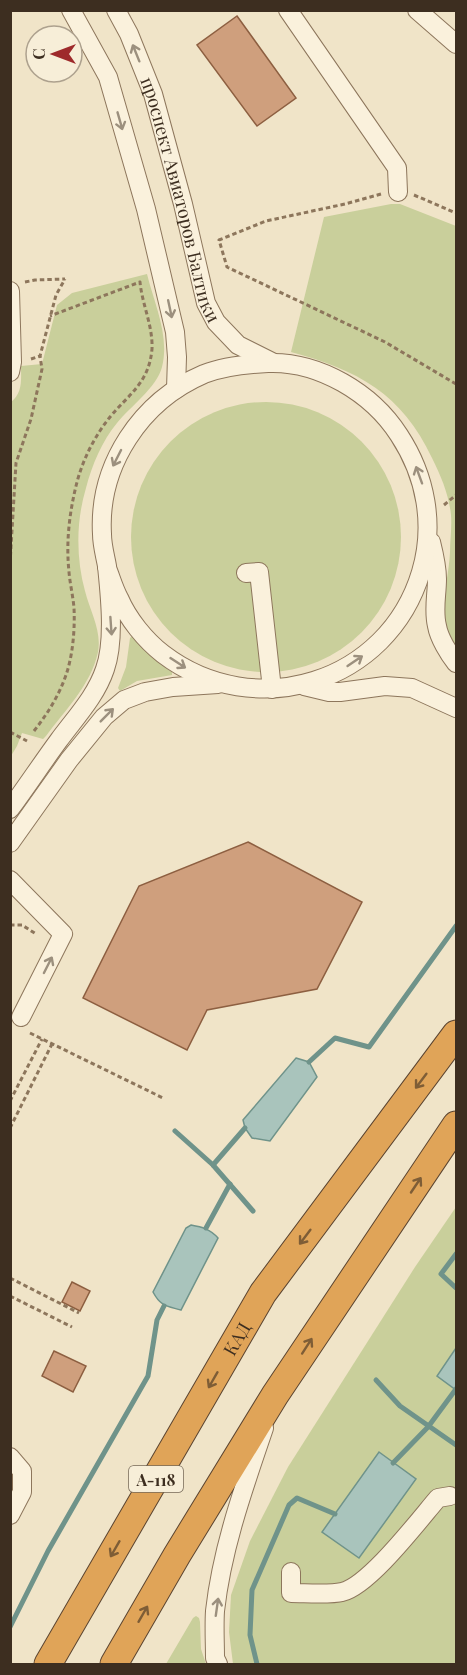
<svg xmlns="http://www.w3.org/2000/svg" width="467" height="1675" viewBox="0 0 467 1675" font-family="'Playfair Display',serif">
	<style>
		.green { fill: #c9cf9b }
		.water { fill: #a9c4bc; stroke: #6f938a; stroke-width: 1.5 }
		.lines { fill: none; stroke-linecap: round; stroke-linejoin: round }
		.stream { stroke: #6f938a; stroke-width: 5 }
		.building { fill: #cf9f7d; stroke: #8d5f41; stroke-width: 1.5 }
		.minor-casing { stroke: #8d765c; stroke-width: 20 }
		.highway-casing { stroke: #5b4430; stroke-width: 29 }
		.path { stroke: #8d765c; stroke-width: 3; stroke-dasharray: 4.5 3; stroke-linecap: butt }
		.minor { stroke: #faf1dc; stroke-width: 18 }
		.highway { stroke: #e0a458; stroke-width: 27 }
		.oneway { stroke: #9c907e }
		.oneway2 { stroke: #7e5d36 }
		.labels { text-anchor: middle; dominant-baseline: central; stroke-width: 5; stroke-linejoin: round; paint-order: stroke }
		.shield { fill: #f7eed8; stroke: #756857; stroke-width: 1.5 }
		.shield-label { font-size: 16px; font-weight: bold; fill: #3d2e20 }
		.street-label { font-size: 18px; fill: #3d2e20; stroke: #f7eed8 }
	</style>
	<rect width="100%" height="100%" fill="#f0e4c8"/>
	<g class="green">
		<path d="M391,204H400L456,226V650C454,644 450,639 448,633C438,607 449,579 450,552C450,540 452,527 451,515C449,495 441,476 432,458C402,394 358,370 291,352L324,217Z"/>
		<path d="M147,274C154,303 170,336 162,367C157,387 130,407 117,423C102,441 92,465 86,488C76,521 76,558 85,591C90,611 102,631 98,652C91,685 65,710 46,736L43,739L22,733L17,746L11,756L10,403C23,393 21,381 21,366L42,364L57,305L72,293Z"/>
		<circle cx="266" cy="537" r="135"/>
		<polygon points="133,635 158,662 172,672 172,675 137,681 120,691 118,688 126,667 130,638"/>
		<polygon points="456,1207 456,1664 233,1664 229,1632 231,1595 250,1541 288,1467 415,1267"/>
		<polygon points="196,1616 199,1618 200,1622 201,1649 206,1664 166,1664 193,1618"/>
	</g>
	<g class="water">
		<polygon points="296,1058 309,1062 317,1077 270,1141 252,1138 245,1128 243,1120"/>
		<path d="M191,1225C202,1227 210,1229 218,1238L181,1310C167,1306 161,1307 153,1292L186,1228Z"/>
		<polygon points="456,1348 456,1390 437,1376"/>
		<polygon points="379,1452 416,1479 359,1558 322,1532"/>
	</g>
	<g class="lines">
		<g class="stream">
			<polyline points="309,1062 335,1038 369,1047 456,926"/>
			<polyline points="175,1131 213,1165 253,1211"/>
			<polyline points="213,1165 245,1128"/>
			<polyline points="206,1228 230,1184"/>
			<polyline points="456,1254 441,1274 456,1288"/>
			<polyline points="376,1380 400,1406 456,1445"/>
			<polyline points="393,1463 428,1427 456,1389"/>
			<polyline points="10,1627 48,1551 148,1376 157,1320 164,1306"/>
			<polyline points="257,1664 250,1635 252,1590 289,1505 297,1498 335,1514"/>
		</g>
	</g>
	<g class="building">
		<polygon points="237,16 296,98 257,126 197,45"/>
		<polygon points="248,842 362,902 317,989 207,1010 187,1050 83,998 139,886"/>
		<polygon points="72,1282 90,1291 80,1311 62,1302"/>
		<polygon points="54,1351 86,1366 73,1392 42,1376"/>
	</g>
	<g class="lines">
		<g class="minor-casing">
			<g id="minor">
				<polyline points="71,10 108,77 146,209 175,332 177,357 176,389"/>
				<path id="s1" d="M116,10L129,34L153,94L183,204L206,303L216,322L238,345L272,362"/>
				<polyline points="288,10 397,168 398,192"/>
				<polyline points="417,10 456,44"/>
				<polyline points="10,291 12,362 10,372"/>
				<path d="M431,542C434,554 437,567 437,579C437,595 433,610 437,626C439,638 449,654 456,663"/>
				<polyline points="246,573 259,572 272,689"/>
				<polyline points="304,686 329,692 340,692 385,686 412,688 456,708"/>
				<path d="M10,809C27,786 42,763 59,740C76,717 96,696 105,669C115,641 110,596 107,566C105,555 102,545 102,534C98,465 141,401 204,374C224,366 246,364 268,363C319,361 372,393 399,435C426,476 435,525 421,572C388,683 255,724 163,654C145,640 128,619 119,598C114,589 111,578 107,568"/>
				<polyline points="10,843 69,760 104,717 124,700 145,692 173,687 218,684"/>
				<polyline points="10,880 63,934 21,1017"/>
				<polyline points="10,1457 22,1471 22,1492 10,1515"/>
				<path d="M291,1572V1593C305,1593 330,1595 342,1592C369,1586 419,1520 438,1498L450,1496"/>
				<path d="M218,1664L215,1658C215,1643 214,1626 215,1611C222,1548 244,1487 264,1428"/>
			</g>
		</g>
		<g class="highway-casing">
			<g id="highway">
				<path id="s2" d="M48,1664L263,1293L456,1034"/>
				<polyline points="114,1664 177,1555 275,1395 456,1125"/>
			</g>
		</g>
		<g class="path">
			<polyline points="381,194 345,204 266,221 219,240 227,267 385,342 456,384"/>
			<polyline points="414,195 456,213"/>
			<polyline points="25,282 35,280 65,279"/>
			<polyline points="31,359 40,356 56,295 65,279"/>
			<polyline points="444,505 456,495"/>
			<polyline points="10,564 16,463 31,419 42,369 40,356"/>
			<path d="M34,731C48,713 60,694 67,672C73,653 75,628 74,608C73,596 70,584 69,572C66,543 69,515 76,486C82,461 94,437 110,417C129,394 149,383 152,349C153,326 142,304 140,282L50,316"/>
			<polyline points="10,732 27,741"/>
			<polyline points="10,925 22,925 36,934"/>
			<polyline points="30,1033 163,1098"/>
			<polyline points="10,1101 42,1039"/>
			<polyline points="10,1128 52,1044"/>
			<polyline points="10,1278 79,1313"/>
			<polyline points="10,1296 72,1327"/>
		</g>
		<use href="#minor" class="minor"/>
		<use href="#highway" class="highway"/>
	</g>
	<defs><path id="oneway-shaft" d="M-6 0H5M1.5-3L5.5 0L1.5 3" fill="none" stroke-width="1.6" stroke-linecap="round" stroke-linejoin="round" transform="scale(1.5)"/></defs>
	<g class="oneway">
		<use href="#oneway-shaft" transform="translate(136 53) rotate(-112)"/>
		<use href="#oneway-shaft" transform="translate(120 121) rotate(74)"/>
		<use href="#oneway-shaft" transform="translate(170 309) rotate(78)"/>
		<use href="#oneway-shaft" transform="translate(117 458) rotate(117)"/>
		<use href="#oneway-shaft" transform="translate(419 475) rotate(-110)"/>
		<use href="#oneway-shaft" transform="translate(111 626) rotate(86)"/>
		<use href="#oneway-shaft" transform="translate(355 661) rotate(-34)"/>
		<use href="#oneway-shaft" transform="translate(178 663) rotate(33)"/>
		<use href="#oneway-shaft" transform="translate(107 715) rotate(-45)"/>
		<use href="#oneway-shaft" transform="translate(48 965) rotate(-63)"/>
		<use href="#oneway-shaft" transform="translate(217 1607) rotate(-82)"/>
	</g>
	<g class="oneway2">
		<use href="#oneway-shaft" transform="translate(421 1081) rotate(127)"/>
		<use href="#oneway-shaft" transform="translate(416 1185) rotate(-56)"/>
		<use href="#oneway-shaft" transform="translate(305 1237) rotate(127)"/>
		<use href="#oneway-shaft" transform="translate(307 1346) rotate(-57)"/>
		<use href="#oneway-shaft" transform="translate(213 1380) rotate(120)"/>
		<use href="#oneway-shaft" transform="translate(115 1549) rotate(120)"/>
		<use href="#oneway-shaft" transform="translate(143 1614) rotate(-60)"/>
	</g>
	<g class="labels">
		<rect class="shield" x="129" y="1466" width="54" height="26" rx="4.5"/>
		<g class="shield-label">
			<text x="156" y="1479">А-118</text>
		</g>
		<g class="street-label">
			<text stroke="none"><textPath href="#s1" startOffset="201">проспект Авиаторов Балтики</textPath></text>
			<text stroke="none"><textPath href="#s2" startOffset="376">КАД</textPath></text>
		</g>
	</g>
	<rect width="467" height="1675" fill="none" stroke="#3d2e20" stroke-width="24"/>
	<g transform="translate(54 54) rotate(270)"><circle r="28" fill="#f7eed8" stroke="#ada18e" stroke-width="1.5"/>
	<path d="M0-4.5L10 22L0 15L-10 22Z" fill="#9e2a2b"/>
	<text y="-9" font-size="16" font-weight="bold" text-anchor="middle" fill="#3d2e20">С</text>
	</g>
</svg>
